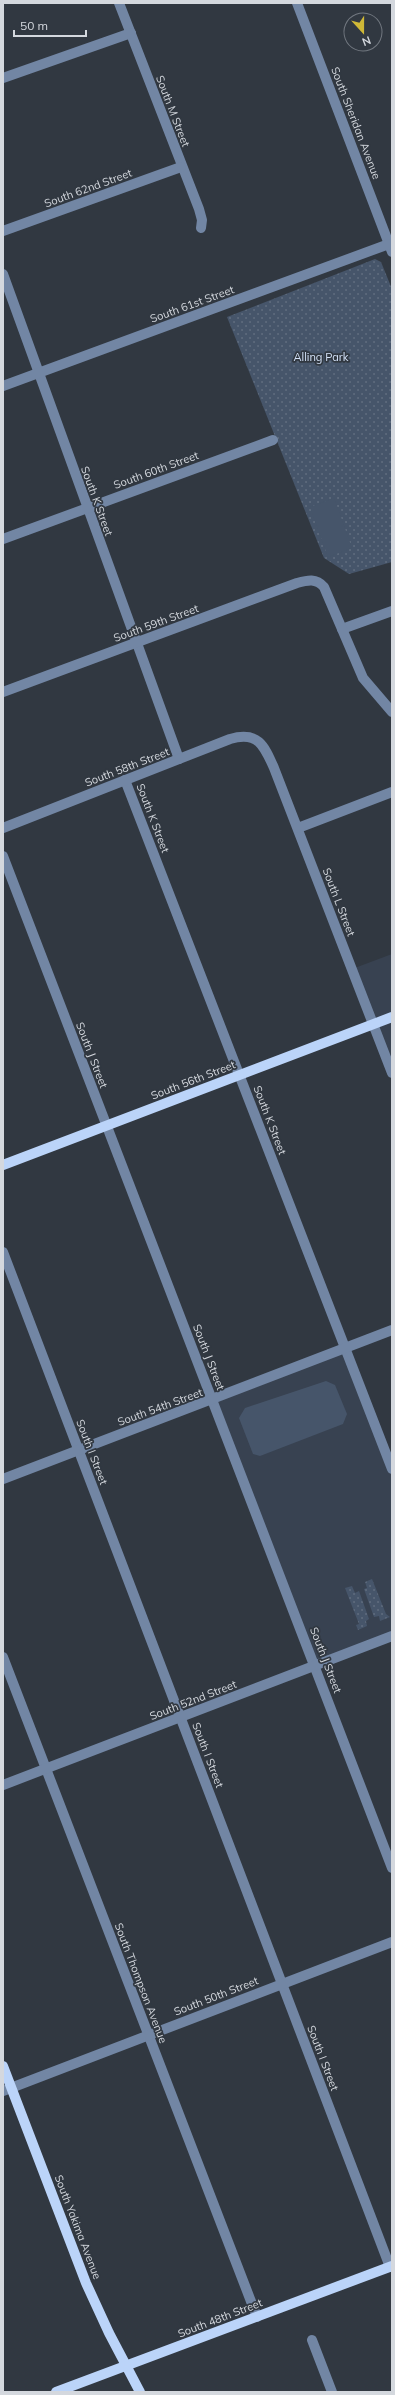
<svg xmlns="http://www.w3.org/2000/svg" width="395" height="2395" viewBox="0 0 395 2395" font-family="Mulish,sans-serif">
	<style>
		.built { fill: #384251 }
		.green { fill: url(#green-dots) }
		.pitch { fill: #46556a }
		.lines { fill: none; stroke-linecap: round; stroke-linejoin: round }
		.minor { stroke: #7286a4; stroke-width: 10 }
		.major { stroke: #bbd4f9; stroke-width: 10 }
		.labels { text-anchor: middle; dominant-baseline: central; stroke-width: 3.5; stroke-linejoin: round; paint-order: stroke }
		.street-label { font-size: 11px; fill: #d4d8de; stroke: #313841 }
		.park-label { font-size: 11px; fill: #d4e2f8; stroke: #313841 }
	</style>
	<defs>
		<pattern id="green-dots" width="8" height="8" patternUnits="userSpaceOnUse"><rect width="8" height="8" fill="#46556a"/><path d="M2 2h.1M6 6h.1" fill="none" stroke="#606d7f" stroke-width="1.8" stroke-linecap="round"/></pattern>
	</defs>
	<rect width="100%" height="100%" fill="#313841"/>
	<g class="built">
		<polygon points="392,954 392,1073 352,969"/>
		<polygon points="346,1348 392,1469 392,1636 315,1666 213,1400"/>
	</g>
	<g class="green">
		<polygon points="375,259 381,262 392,289 392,562 349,574 324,558 227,317"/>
		<polygon points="372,1579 386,1614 390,1617 380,1621 379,1616 374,1617 364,1589 367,1588 365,1582"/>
		<polygon points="352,1586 355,1593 359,1591 369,1619 366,1621 367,1626 358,1630 356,1625 359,1624 345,1588"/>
	</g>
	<g class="pitch">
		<polygon points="334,498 352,548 328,557 310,507"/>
		<polygon points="326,1381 335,1385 347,1414 343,1424 260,1456 253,1454 239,1418 245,1408"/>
	</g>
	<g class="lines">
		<g class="minor">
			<polyline points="119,3 199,209 202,220 201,228"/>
			<polyline points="297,3 392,252"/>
			<polyline points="3,78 131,33"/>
			<polyline points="3,231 181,167"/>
			<polyline points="3,274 179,759"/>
			<polyline points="3,386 389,244"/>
			<polyline points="3,539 273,440"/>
			<polyline points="342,629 392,611"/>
			<path d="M3,692L297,583C308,580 316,578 324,587L363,678L392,712"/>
			<polyline points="125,780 392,1469"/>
			<path d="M3,828L230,739C258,731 264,745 274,768L392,1073"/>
			<polyline points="298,828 392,792"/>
			<polyline points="3,856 392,1868"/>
			<polyline points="3,1252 390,2267"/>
			<polyline points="3,1479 392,1330"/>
			<polyline points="3,1657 257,2317"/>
			<polyline points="3,1785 392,1636"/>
			<polyline points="3,2091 392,1942"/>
			<polyline points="312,2340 332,2392"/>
		</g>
		<g class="major">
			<polyline points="3,1165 392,1017"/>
			<polyline points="3,2066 86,2283 109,2333 140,2392"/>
			<polyline points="56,2392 392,2266"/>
		</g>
	</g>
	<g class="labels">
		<g class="street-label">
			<text transform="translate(173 111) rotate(69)">South M Street</text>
			<text transform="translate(356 123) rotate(69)">South Sheridan Avenue</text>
			<text transform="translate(88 188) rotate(-20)">South 62nd Street</text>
			<text transform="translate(192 304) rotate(-20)">South 61st Street</text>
			<text transform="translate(156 470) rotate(-20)">South 60th Street</text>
			<text transform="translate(97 501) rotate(70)">South K Street</text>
			<text transform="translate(156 623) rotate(-20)">South 59th Street</text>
			<text transform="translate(127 767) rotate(-21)">South 58th Street</text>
			<text transform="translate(153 818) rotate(69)">South K Street</text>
			<text transform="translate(339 902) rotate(69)">South L Street</text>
			<text transform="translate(92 1055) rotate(69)">South J Street</text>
			<text transform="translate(193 1080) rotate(-21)">South 56th Street</text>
			<text transform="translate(270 1120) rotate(69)">South K Street</text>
			<text transform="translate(209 1357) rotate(69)">South J Street</text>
			<text transform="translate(160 1407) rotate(-20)">South 54th Street</text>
			<text transform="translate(92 1452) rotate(69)">South I Street</text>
			<text transform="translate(326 1660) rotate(69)">South J Street</text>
			<text transform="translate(193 1700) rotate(-21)">South 52nd Street</text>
			<text transform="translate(208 1755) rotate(69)">South I Street</text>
			<text transform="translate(141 1983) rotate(69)">South Thompson Avenue</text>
			<text transform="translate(216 1996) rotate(-21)">South 50th Street</text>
			<text transform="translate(323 2058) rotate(69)">South I Street</text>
			<text transform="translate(78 2227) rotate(69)">South Yakima Avenue</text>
			<text transform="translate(220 2318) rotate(-21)">South 48th Street</text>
		</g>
		<g class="park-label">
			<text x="321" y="357">Alling Park</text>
		</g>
	</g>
	<rect width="395" height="2395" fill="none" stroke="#d4d8de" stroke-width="8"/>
	<g transform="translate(363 32) rotate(159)"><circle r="19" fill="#313841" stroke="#727880"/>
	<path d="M0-3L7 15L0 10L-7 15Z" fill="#cfb837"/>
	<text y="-6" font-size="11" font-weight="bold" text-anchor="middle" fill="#d4d8de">N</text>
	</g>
	<path d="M14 30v6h72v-6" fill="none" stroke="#d4d8de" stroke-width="2"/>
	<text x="20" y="30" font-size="12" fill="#d4d8de" stroke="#313841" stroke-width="3" paint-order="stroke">50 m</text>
</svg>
